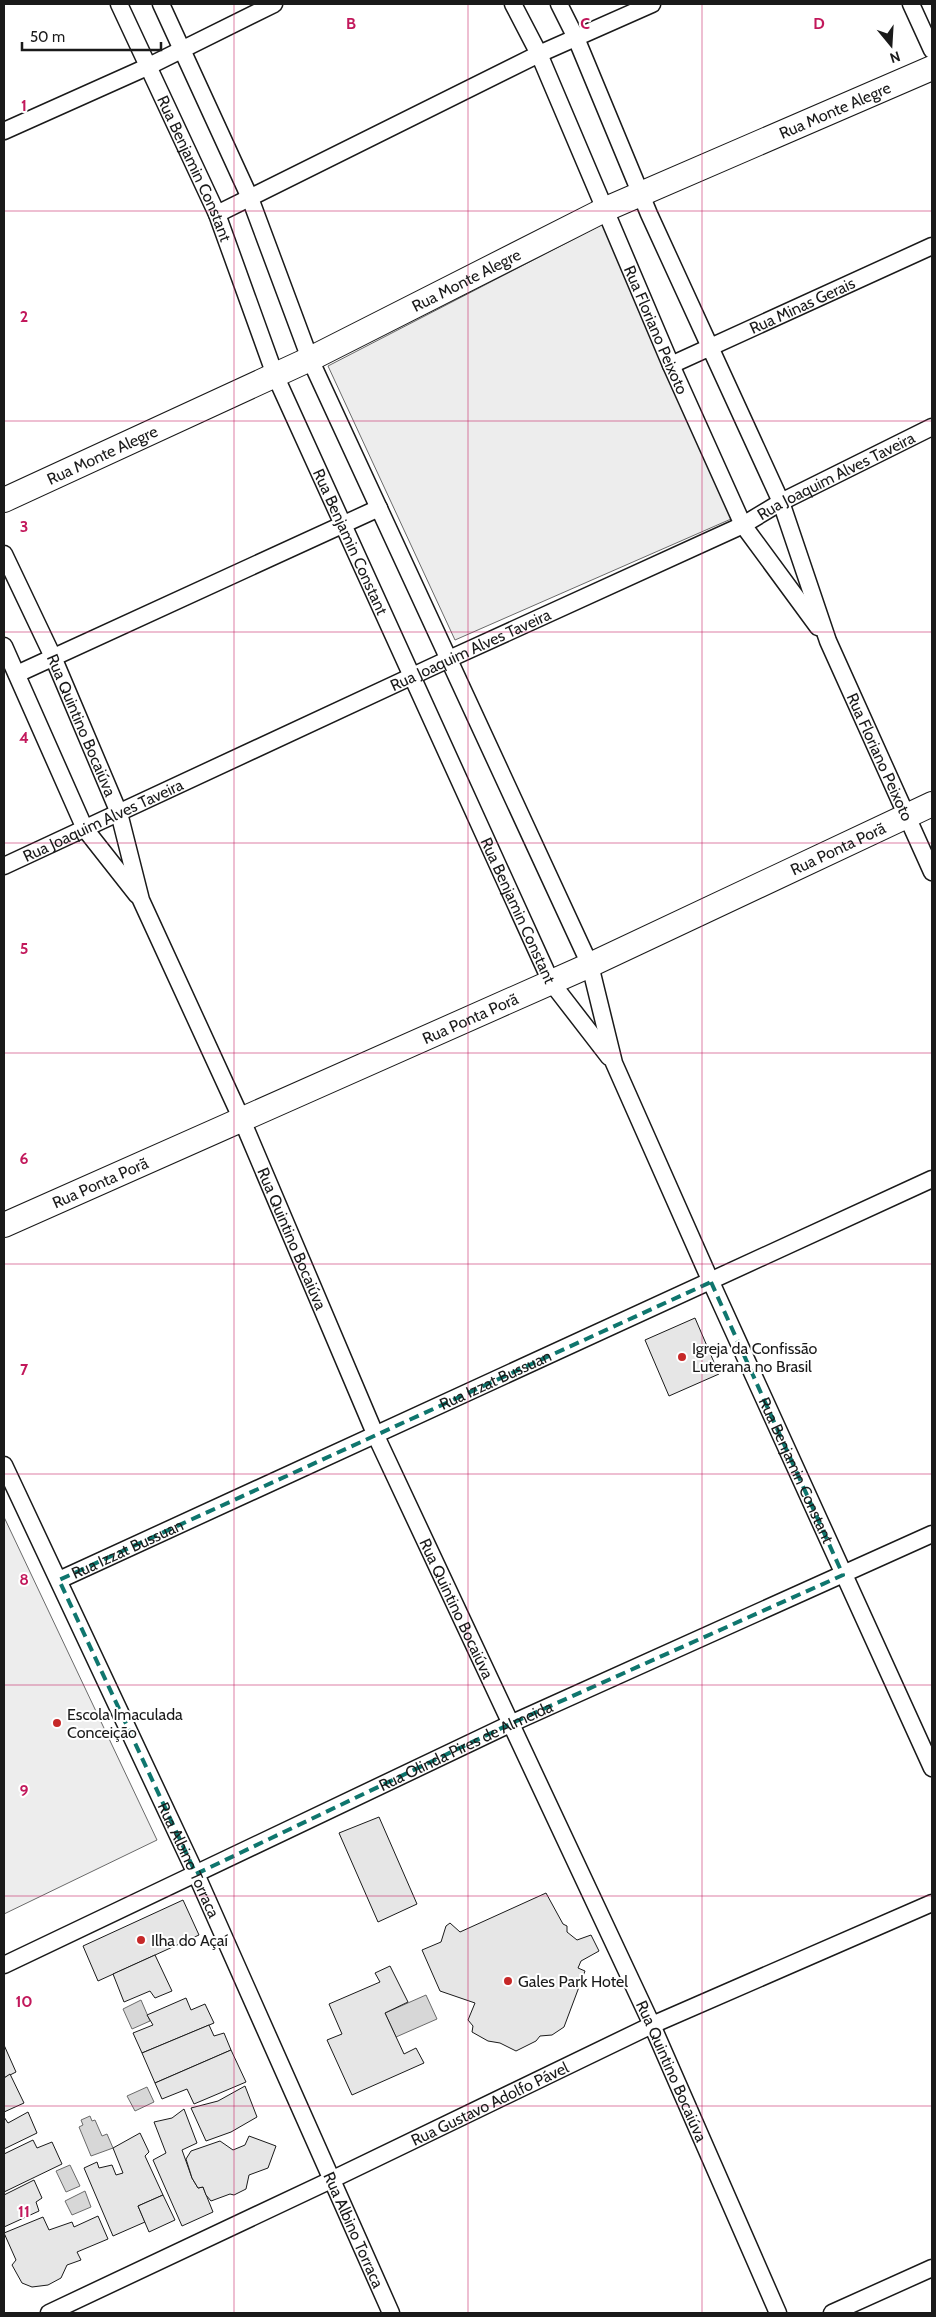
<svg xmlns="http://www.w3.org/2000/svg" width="936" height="2317" viewBox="0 0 936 2317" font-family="Cabin,sans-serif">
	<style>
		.built { fill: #ededed; stroke: #6a6a6a }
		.water { fill: #d7d7d7; stroke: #6a6a6a }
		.building { fill: #e6e6e6; stroke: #1a1a1a }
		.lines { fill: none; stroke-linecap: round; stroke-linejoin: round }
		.street-casing { stroke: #1a1a1a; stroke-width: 19 }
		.secondary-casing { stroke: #1a1a1a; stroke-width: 26 }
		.street { stroke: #fff; stroke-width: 16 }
		.secondary { stroke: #fff; stroke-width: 24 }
		.marked { fill: none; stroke: #0f766e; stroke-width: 4; stroke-dasharray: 10 6; stroke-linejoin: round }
		.grid { fill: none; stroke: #c2185b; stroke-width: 1; stroke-opacity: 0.55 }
		.poi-dot { fill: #c62828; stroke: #fff; stroke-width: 2 }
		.labels { text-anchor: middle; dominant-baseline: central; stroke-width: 4; stroke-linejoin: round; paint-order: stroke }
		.street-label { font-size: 16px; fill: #1a1a1a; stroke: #fff }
		.poi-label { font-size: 16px; fill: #1a1a1a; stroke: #fff; text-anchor: start }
		.grid-label { font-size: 16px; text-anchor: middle; font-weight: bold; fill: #c2185b; stroke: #fff; stroke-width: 4; stroke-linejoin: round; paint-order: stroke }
	</style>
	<rect width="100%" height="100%" fill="#fff"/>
	<g class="built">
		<polygon points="603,224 731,519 455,640 328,366"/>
		<polygon points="4,1517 157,1840 4,1914"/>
	</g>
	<g class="water">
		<polygon points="426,1995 437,2019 396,2037 385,2013"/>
		<polygon points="141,2000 150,2021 132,2029 123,2009"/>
		<polygon points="147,2087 154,2102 135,2111 127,2096"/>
		<polygon points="90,2116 92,2121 95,2120 102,2136 107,2134 113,2148 91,2156 79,2127 83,2125 81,2120"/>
		<polygon points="70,2165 80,2186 66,2192 56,2171"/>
		<polygon points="85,2191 91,2207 72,2215 65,2201"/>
	</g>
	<g class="building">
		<polygon points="695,1318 719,1374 669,1396 645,1340"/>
		<polygon points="379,1817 417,1904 378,1922 339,1833"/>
		<polygon points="546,1893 563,1924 567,1926 567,1932 577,1940 591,1935 599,1951 581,1961 578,1968 585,1971 564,2027 552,2035 540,2036 536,2041 516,2051 500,2043 488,2041 472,2032 473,2026 468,2020 475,2003 440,1991 422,1950 441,1942 446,1926 450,1923 460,1932"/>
		<polygon points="183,1900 199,1935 98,1981 83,1946"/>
		<polygon points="155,1955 172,1991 155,1998 150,1991 124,2002 113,1974"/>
		<polygon points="390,1966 408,2002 385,2013 404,2054 416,2048 424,2063 352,2095 327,2040 342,2034 329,2004 380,1982 375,1973"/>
		<polygon points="186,1998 191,2010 205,2004 214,2023 142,2053 133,2033 153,2025 147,2015"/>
		<polygon points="209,2025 214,2036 224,2033 231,2050 155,2083 142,2053"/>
		<polygon points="4,2045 16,2072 4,2078"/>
		<polygon points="231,2050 246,2082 194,2104 187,2089 162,2099 155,2083"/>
		<polygon points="10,2074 24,2103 4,2112 4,2078"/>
		<polygon points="245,2086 257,2117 231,2132 206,2141 191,2108 218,2101"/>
		<polygon points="184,2109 197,2143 182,2150 192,2178 198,2188 203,2187 213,2212 182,2226 153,2160 166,2153 154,2122 172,2118"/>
		<polygon points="28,2112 37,2133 4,2149 4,2117 8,2123"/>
		<polygon points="140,2133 149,2152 145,2156 163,2195 138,2206 145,2222 113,2236 84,2168 97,2162 99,2168 112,2165 116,2175 123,2173 113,2148"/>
		<polygon points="249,2136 276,2146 268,2168 249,2175 246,2189 234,2195 230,2194 211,2201 206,2195 203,2187 198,2188 192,2178 186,2159 191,2151 220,2141 233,2150 245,2145"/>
		<polygon points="33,2140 37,2148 52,2142 62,2164 4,2192 4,2154"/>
		<polygon points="34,2180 42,2198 36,2202 39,2211 4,2227 4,2195"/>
		<polygon points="163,2195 175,2220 149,2232 138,2206"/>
		<polygon points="98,2216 108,2239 77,2252 81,2260 67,2265 61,2278 48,2285 32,2287 22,2283 12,2265 16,2260 4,2233 43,2217 49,2230 72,2222 74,2227"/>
	</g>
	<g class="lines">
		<g class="street-casing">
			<g id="street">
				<path id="s1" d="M119,4L217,214L275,375L551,982L609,1057"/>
				<path id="s2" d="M161,4L250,198L310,359L590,965L614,1063L711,1282L932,1768"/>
				<path id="s3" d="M513,4L539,54L671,365L743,525L818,627"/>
				<path id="s4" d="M559,4L576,38L649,214L781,502L828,641L932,872"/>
				<polyline points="911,4 932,50"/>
				<polyline points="4,131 147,67 274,4"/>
				<polyline points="217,214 539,54 652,4"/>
				<path id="s5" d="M671,365L932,246"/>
				<path id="s6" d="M4,554L53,657L119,813L141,900L242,1120L376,1436L652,2025L778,2313"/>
				<polyline points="4,646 85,829 137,895"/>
				<polyline points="17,674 379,508"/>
				<path id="s7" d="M4,866L449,659L743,525L781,502L932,427"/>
				<path id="s8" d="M4,1465L196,1874L391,2313"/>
				<path id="s9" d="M59,1580L932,1179"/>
				<path id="s10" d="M4,1965L510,1724L932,1534"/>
				<path id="s11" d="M49,2313L331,2180L652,2025L932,1903"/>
				<polyline points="832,2313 932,2268"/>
			</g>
		</g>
		<g class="secondary-casing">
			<g id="secondary">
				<path id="s12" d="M4,500L310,359L606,209L932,68"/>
				<path id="s13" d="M4,1225L590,965L932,804"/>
			</g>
		</g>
		<use href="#street" class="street"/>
		<use href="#secondary" class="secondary"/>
	</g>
	<path class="marked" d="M711,1282L843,1575L510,1724L196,1874L59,1580Z"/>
	<path class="grid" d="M234,4V2313M468,4V2313M702,4V2313M4,211H932M4,421H932M4,632H932M4,843H932M4,1053H932M4,1264H932M4,1474H932M4,1685H932M4,1896H932M4,2106H932"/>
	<g class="poi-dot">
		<circle cx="682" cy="1357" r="5"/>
		<circle cx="57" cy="1723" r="5"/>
		<circle cx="141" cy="1940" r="5"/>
		<circle cx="508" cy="1981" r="5"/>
	</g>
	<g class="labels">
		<g class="street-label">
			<text stroke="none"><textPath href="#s12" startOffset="918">Rua Monte Alegre</textPath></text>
			<text stroke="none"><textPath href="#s1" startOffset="181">Rua Benjamin Constant</textPath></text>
			<text stroke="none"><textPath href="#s12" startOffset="512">Rua Monte Alegre</textPath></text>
			<text stroke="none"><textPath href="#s5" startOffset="144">Rua Minas Gerais</textPath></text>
			<text stroke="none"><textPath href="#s3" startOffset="356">Rua Floriano Peixoto</textPath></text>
			<text stroke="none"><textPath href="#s12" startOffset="108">Rua Monte Alegre</textPath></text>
			<text stroke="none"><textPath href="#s7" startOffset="919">Rua Joaquim Alves Taveira</textPath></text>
			<text stroke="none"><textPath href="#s1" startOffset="586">Rua Benjamin Constant</textPath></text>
			<text stroke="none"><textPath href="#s7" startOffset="514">Rua Joaquim Alves Taveira</textPath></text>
			<text stroke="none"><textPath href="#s6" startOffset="188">Rua Quintino Bocaiúva</textPath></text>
			<text stroke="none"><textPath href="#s4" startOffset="819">Rua Floriano Peixoto</textPath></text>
			<text stroke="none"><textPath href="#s7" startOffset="109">Rua Joaquim Alves Taveira</textPath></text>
			<text stroke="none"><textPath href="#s13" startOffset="915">Rua Ponta Porã</textPath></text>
			<text stroke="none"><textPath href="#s1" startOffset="991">Rua Benjamin Constant</textPath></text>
			<text stroke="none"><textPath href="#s13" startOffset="510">Rua Ponta Porã</textPath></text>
			<text stroke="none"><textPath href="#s13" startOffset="105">Rua Ponta Porã</textPath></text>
			<text stroke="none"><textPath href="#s6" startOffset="744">Rua Quintino Bocaiúva</textPath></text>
			<text stroke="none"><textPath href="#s9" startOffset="480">Rua Izzat Bussuan</textPath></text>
			<text stroke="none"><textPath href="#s2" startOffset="1600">Rua Benjamin Constant</textPath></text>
			<text stroke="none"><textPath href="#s9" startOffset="75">Rua Izzat Bussuan</textPath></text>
			<text stroke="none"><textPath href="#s6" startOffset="1149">Rua Quintino Bocaiúva</textPath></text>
			<text stroke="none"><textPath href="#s10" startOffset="511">Rua Olinda Pires de Almeida</textPath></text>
			<text stroke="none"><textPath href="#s8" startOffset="436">Rua Albino Torraca</textPath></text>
			<text stroke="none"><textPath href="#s6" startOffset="1659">Rua Quintino Bocaiúva</textPath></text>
			<text stroke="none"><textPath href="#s11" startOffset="488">Rua Gustavo Adolfo Pável</textPath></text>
			<text stroke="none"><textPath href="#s8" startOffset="841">Rua Albino Torraca</textPath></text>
		</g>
		<g class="poi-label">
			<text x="692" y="1348">Igreja da Confissão<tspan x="692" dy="18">Luterana no Brasil</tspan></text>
			<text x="67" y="1714">Escola Imaculada<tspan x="67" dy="18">Conceição</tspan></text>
			<text x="151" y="1940">Ilha do Açaí</text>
			<text x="518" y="1981">Gales Park Hotel</text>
		</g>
	</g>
	<g class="grid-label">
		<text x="351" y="29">B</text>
		<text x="585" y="29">C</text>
		<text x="819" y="29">D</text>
		<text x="24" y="111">1</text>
		<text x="24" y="322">2</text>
		<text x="24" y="532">3</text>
		<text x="24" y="743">4</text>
		<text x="24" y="954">5</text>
		<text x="24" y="1164">6</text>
		<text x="24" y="1375">7</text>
		<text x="24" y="1585">8</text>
		<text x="24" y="1796">9</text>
		<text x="24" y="2007">10</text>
		<text x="24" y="2217">11</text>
	</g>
	<rect width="936" height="2317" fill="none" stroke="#1a1a1a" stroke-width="10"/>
	<g transform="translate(891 45) rotate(162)" stroke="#ffffff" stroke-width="4" paint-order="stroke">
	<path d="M0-4L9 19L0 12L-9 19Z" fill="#1a1a1a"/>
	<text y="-8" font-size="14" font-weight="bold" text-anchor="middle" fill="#1a1a1a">N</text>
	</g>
	<path d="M22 42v8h139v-8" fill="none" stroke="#1a1a1a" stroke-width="2.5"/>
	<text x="30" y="42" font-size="15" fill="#1a1a1a" stroke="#ffffff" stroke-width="4" paint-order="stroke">50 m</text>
</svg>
